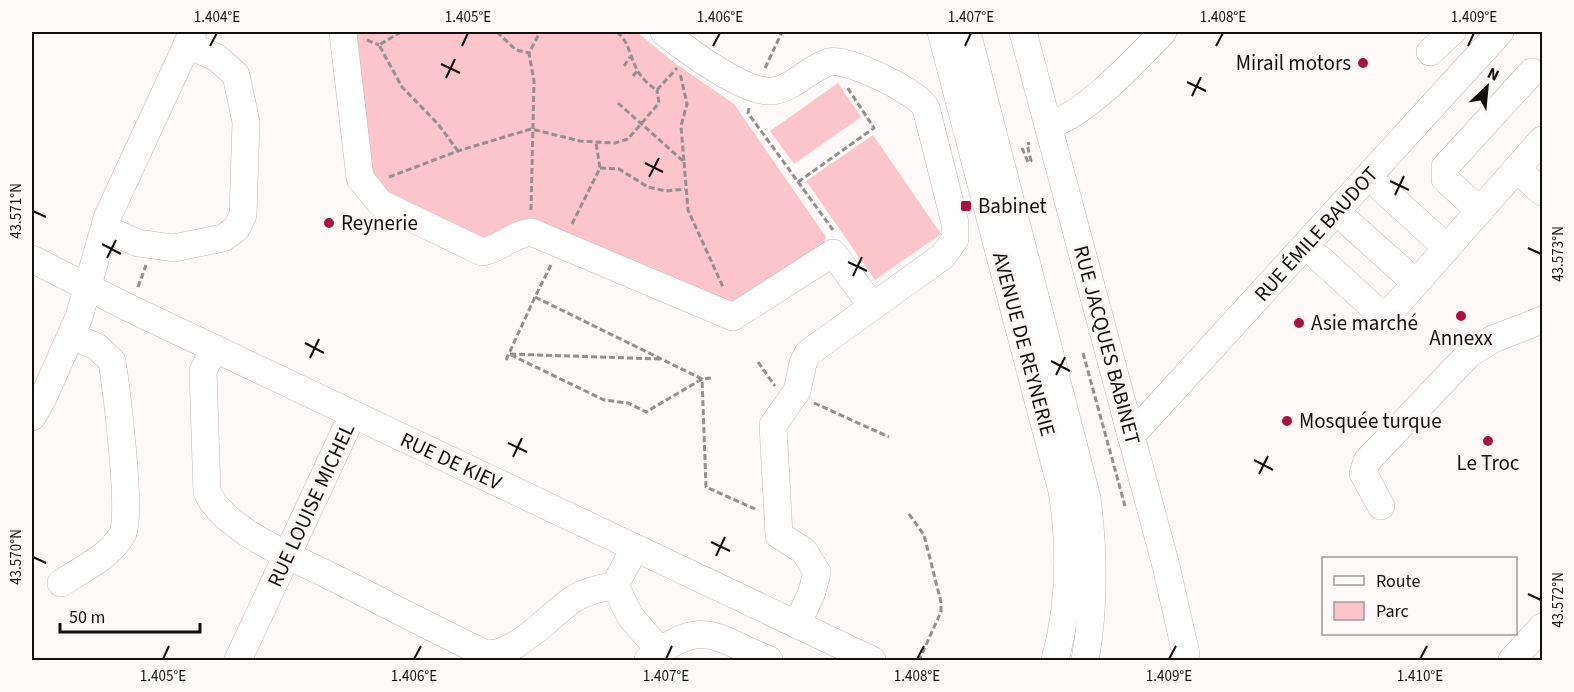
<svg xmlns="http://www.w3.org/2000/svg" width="1574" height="692" viewBox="0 0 1574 692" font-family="'Source Sans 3',sans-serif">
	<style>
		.green { fill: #fcc5cb }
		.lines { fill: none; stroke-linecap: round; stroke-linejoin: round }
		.minor-casing { stroke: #c0b4b5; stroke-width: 28 }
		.path { stroke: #948f8f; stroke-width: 3; stroke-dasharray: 6 3; stroke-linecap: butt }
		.minor { stroke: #fff; stroke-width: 27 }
		.ticks { fill: none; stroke: #130f0f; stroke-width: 2 }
		.poi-dot { fill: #a71143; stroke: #fef9f9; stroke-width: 2 }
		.labels { text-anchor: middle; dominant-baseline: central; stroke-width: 6; stroke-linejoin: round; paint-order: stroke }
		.poi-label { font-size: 21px; fill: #130f0f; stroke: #fef9f9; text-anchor: start }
		.street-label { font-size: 21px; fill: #130f0f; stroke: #fef9f9 }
		.neatline { fill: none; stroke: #130f0f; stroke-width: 2 }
		.ticks-label { font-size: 15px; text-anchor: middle; fill: #130f0f }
	</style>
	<rect width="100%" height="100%" fill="#fef9f9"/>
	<g class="green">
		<path d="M349,32H637L672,61L734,104L826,237L823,245L737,305L722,307L545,223C517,221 507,224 485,239L383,198L364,173Z"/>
		<polygon points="838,83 861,117 794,164 770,131"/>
		<polygon points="873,135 941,234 875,280 806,181"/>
	</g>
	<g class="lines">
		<g class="minor-casing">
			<g id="minor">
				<path d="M664,32C685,49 744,93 771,91C792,90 809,68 829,62C846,57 918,92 926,108L955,223V239L943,256L808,353L803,363L797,391L773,425L779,535L804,551L817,572L812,592L797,625"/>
				<path d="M941,32L1062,491C1071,548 1070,605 1055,660"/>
				<path d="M967,32L1087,498C1094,553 1095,606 1085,660"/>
				<polyline points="1023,32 1166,566 1186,654 1185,660"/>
				<path d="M343,33L360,178L380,203L482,252C500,249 513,234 531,232L733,317L833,253L872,306"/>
				<polyline points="1430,52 1452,32"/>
				<path d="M1048,125C1085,116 1136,59 1163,32"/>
				<polyline points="1517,169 1542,192"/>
				<polyline points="1382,189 1447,248"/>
				<polyline points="1480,211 1445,179 1445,167 1532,72"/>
				<polyline points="1350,224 1416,283"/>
				<polyline points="106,229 138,243 174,248 223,238 236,229 243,215 246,122 236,75 217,58 187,44"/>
				<polyline points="1319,258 1385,318 1542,140"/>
				<polyline points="32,259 129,308 872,660"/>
				<path d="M214,348L203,371L207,492C225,531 293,557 330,576C381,601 431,628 482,652C510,663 552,612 575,598C588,591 600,588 615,585L635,548"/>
				<polyline points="32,417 43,398 79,317 107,218 193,32"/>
				<polyline points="1131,436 1500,32"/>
				<polyline points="1381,506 1363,473 1367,461 1469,354 1493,339 1542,320"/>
				<path d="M61,583C83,569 109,557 122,535C133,519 116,387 112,361L97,347L72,336"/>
				<polyline points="615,585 630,616 660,651"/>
				<polyline points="238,660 353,414"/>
				<path d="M648,660C703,617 712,636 769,660"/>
				<polyline points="1512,660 1542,627"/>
			</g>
		</g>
		<g class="path">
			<polyline points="401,32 379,45 402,87 438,124 458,151"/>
			<polyline points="497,32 516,50 529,53"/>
			<path d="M617,32C635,46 627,72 657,90L677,68"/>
			<polyline points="367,40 379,45"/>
			<polyline points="624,66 630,57"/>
			<polyline points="765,68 782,32"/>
			<polyline points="633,76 637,71"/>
			<polyline points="618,103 684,162 681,126 687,104 680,73"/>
			<polyline points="749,108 748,113 833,230"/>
			<polyline points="1022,148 1028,162 1031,161 1027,144 1030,143"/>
			<polyline points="684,162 688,210 723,287"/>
			<polyline points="600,168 619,169 648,187 666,191 685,189"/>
			<polyline points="389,177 458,151 531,129 580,141 615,143 628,139 659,103 657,90"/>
			<polyline points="798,182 874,128 847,87"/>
			<polyline points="531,210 534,81 529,53 540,32"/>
			<polyline points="572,224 600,168 596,143"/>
			<polyline points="551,265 535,297 702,379 706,487 755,509"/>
			<polyline points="138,287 146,265"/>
			<polyline points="1083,353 1125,506"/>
			<polyline points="660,359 509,354 604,400 628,403 646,412 702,379 712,378"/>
			<polyline points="506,360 535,297"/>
			<polyline points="758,362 775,386"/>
			<polyline points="814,403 889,437"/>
			<polyline points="909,514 924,535 941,602 941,612 919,660"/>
		</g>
		<use href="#minor" class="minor"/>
	</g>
	<path class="ticks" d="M210,46L217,33M462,46L468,33M713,46L720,33M965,46L971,33M1216,46L1223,33M1468,46L1474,33M441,64L460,73M446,78L455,59M1187,82L1206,91M1192,96L1201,77M645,163L663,172M649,177L659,158M1390,181L1409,190M1395,195L1404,176M33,211L46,217M102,244L121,254M1528,248L1541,254M107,258L116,240M848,262L867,271M853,276L862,257M305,343L324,353M310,358L319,339M1051,361L1070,371M1056,375L1065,357M508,443L527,452M513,457L522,438M1254,460L1273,470M1259,474L1268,456M711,542L730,551M716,556L725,537M33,557L46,563M1528,594L1541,600M163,659L169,646M414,659L421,646M666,659L672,646M917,659L924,646M1169,659L1176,646M1420,659L1427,646"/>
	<g class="poi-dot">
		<circle cx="1363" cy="63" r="6"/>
		<rect x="960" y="200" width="12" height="12" rx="3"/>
		<circle cx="329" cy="223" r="6"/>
		<circle cx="1461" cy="316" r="6"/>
		<circle cx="1299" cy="323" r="6"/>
		<circle cx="1287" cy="421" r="6"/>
		<circle cx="1488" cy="441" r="6"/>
	</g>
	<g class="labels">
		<g class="poi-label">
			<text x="1351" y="63" text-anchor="end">Mirail motors</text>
			<text x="978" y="206">Babinet</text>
			<text x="341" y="223">Reynerie</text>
			<text x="1311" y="323">Asie marché</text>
			<text x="1461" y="338" text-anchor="middle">Annexx</text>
			<text x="1299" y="421">Mosquée turque</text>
			<text x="1488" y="463" text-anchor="middle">Le Troc</text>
		</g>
		<g class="street-label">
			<text transform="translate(1316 234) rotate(-48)">RUE ÉMILE BAUDOT</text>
			<text transform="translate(1024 344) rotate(75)">AVENUE DE REYNERIE</text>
			<text transform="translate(1107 345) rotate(75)">RUE JACQUES BABINET</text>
			<text transform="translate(451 461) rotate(25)">RUE DE KIEV</text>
			<text transform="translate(311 505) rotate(-65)">RUE LOUISE MICHEL</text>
		</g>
	</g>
	<rect width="1574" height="692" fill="none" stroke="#fef9f9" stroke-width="66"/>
	<rect x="1322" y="557" width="195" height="78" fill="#fef9f9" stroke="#a09b9b" stroke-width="1.5"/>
	<rect x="1334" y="576" width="30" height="9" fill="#ffffff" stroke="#a09b9b" stroke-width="1.5"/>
	<text x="1376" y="587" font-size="18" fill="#130f0f">Route</text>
	<rect x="1334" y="602" width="30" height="18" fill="#fcc5cb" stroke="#a09b9b" stroke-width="1.5"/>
	<text x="1376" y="617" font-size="18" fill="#130f0f">Parc</text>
	<g transform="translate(1487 87) rotate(26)" stroke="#fef9f9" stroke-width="4.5" paint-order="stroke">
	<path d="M0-4.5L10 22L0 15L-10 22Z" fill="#130f0f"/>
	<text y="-9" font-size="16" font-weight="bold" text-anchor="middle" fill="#130f0f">N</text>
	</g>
	<path d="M60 623v9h140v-9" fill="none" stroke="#130f0f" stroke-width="3"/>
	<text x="69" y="623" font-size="18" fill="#130f0f" stroke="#fef9f9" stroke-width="4.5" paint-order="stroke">50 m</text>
	<rect x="33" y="33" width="1508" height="626" class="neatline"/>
	<g class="ticks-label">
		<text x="217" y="22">1.404°E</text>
		<text x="468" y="22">1.405°E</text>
		<text x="720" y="22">1.406°E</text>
		<text x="971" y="22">1.407°E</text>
		<text x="1223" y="22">1.408°E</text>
		<text x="1474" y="22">1.409°E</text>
		<text transform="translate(16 211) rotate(-90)" y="5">43.571°N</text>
		<text transform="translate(1558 254) rotate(-90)" y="5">43.573°N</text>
		<text transform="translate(16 557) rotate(-90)" y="5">43.570°N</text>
		<text transform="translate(1558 600) rotate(-90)" y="5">43.572°N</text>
		<text x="163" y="681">1.405°E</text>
		<text x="414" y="681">1.406°E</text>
		<text x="666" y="681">1.407°E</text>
		<text x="917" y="681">1.408°E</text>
		<text x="1169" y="681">1.409°E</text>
		<text x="1420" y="681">1.410°E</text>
	</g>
</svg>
